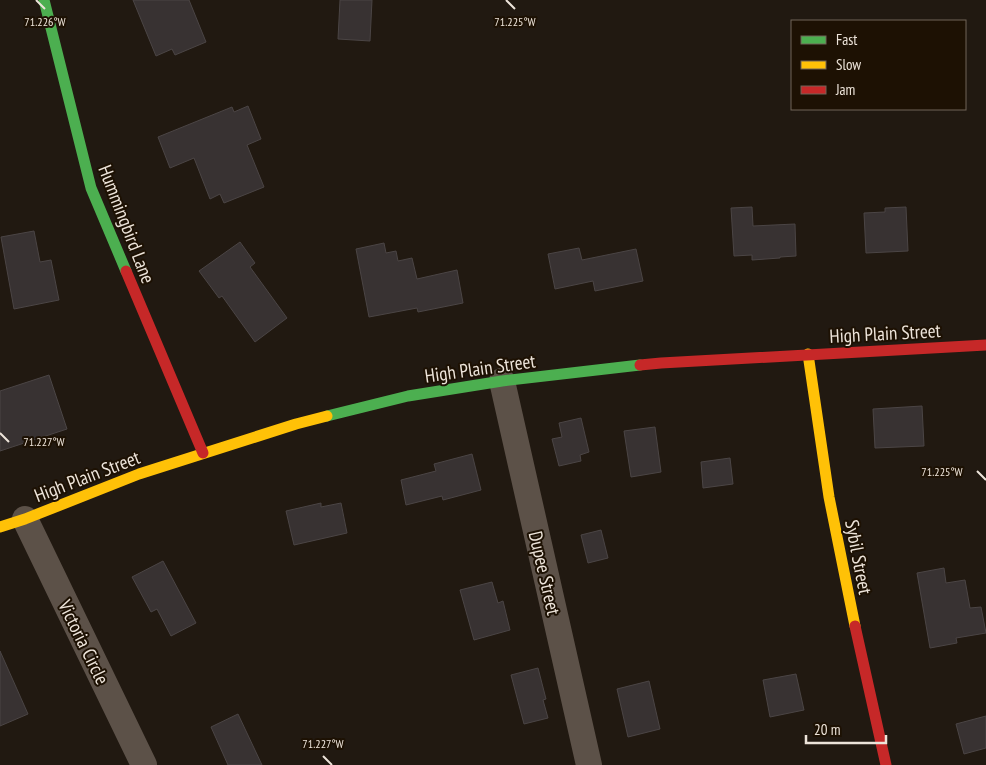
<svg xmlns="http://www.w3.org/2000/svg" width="986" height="765" viewBox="0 0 986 765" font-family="'PT Sans Narrow',sans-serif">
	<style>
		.building { fill: #383232; stroke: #4b4545 }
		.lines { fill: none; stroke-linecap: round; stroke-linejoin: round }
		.street { stroke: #5c5148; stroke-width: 26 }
		.fast { stroke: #4caf50; stroke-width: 11 }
		.slow { stroke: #ffc107; stroke-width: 11 }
		.jam { stroke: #c62828; stroke-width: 11 }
		.ticks { fill: none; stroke: #ede4da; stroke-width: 2 }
		.labels { text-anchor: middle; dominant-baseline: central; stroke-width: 4; stroke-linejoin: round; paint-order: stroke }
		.street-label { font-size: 19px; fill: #ede4da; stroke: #1d1103 }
		.ticks-label { font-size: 12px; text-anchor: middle; fill: #ede4da; stroke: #1d1103; stroke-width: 4; stroke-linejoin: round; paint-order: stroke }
	</style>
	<rect width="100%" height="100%" fill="#211911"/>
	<g class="building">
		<polygon points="133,0 189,0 206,42 175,55 172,49 156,56"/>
		<polygon points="340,0 372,0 370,41 338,39"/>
		<polygon points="248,106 261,139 247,145 264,187 224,203 220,194 210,199 194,158 170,168 158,137 232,107 234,112"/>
		<polygon points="752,207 753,226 795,224 796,256 780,257 780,258 752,260 752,255 734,256 731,208"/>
		<polygon points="906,207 908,251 866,253 864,213 885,212 885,208"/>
		<polygon points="34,231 40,262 51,260 59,300 14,309 1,237"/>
		<polygon points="240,242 255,263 250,267 287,318 255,342 222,296 219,298 199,271"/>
		<polygon points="384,243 386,253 396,251 398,261 412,258 417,279 457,270 463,303 418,312 417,308 369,317 356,249"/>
		<polygon points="579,248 582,260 636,249 643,281 595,291 593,281 555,289 548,254"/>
		<polygon points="49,375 67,429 0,451 0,391"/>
		<polygon points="922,406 924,446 875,448 873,409"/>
		<polygon points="581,418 589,452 580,455 581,461 559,466 552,439 562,437 559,423"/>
		<polygon points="655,427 661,472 631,477 624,431"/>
		<polygon points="472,454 481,490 443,500 442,496 406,505 401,480 436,471 434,464"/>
		<polygon points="730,458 733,484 703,488 701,462"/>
		<polygon points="321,503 321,507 341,503 347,533 294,545 286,511"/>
		<polygon points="601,530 608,558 588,563 581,535"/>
		<polygon points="163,561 196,623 171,636 157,609 151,612 132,577"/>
		<polygon points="944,568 946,583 965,580 970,608 981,607 986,633 956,638 957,643 930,648 917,573"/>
		<polygon points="492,582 498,603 503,601 510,630 474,640 460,590"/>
		<polygon points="0,651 28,714 0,726"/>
		<polygon points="538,668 546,699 543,700 548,718 524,724 511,675"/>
		<polygon points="796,674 804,710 770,717 763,680"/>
		<polygon points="649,681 660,729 628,737 617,689"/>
		<polygon points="238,714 262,765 228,765 211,727"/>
		<polygon points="986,716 986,748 964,754 956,724"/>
	</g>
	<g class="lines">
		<g class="street">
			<polyline points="502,381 589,765"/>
			<polyline points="25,519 144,765"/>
		</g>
		<g class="fast">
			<polyline points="44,0 91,188 126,271"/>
			<polyline points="327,416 408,396 502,381 640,365"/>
		</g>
		<g class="slow">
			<polyline points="808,354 829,497 855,626"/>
			<polyline points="0,527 25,519 139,474 296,424 327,416"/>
		</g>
		<g class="jam">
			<polyline points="126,271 203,453"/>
			<polyline points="640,365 661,363 986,345"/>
			<polyline points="855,626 886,765"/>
		</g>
	</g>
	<path class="ticks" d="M36,0L45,9M506,0L515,9M0,433L9,442M977,471L986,480M323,756L332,765"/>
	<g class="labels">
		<g class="street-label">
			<text transform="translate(127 224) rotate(69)">Hummingbird Lane</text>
			<text transform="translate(885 333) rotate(-3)">High Plain Street</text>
			<text transform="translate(480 368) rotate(-8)">High Plain Street</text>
			<text transform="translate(87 476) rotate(-21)">High Plain Street</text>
			<text transform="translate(859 557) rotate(79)">Sybil Street</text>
			<text transform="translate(545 573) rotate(77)">Dupee Street</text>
			<text transform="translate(84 642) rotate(64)">Victoria Circle</text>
		</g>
	</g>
	<g class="ticks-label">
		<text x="45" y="26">71.226°W</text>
		<text x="515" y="26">71.225°W</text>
		<text x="44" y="446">71.227°W</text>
		<text x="942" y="476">71.225°W</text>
		<text x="323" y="748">71.227°W</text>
	</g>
	<rect x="791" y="20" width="175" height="90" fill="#1d1103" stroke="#706559"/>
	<rect x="801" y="36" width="25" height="8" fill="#4caf50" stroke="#706559"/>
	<text x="836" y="45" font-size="15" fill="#ede4da">Fast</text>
	<rect x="801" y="61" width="25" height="8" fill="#ffc107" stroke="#706559"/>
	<text x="836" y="70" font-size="15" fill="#ede4da">Slow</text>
	<rect x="801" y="86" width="25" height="8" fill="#c62828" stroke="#706559"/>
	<text x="836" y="95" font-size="15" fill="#ede4da">Jam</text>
	<path d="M806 735v8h80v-8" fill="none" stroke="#ede4da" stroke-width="2.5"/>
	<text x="814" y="735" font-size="15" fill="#ede4da" stroke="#1d1103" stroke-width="4" paint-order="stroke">20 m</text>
</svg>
